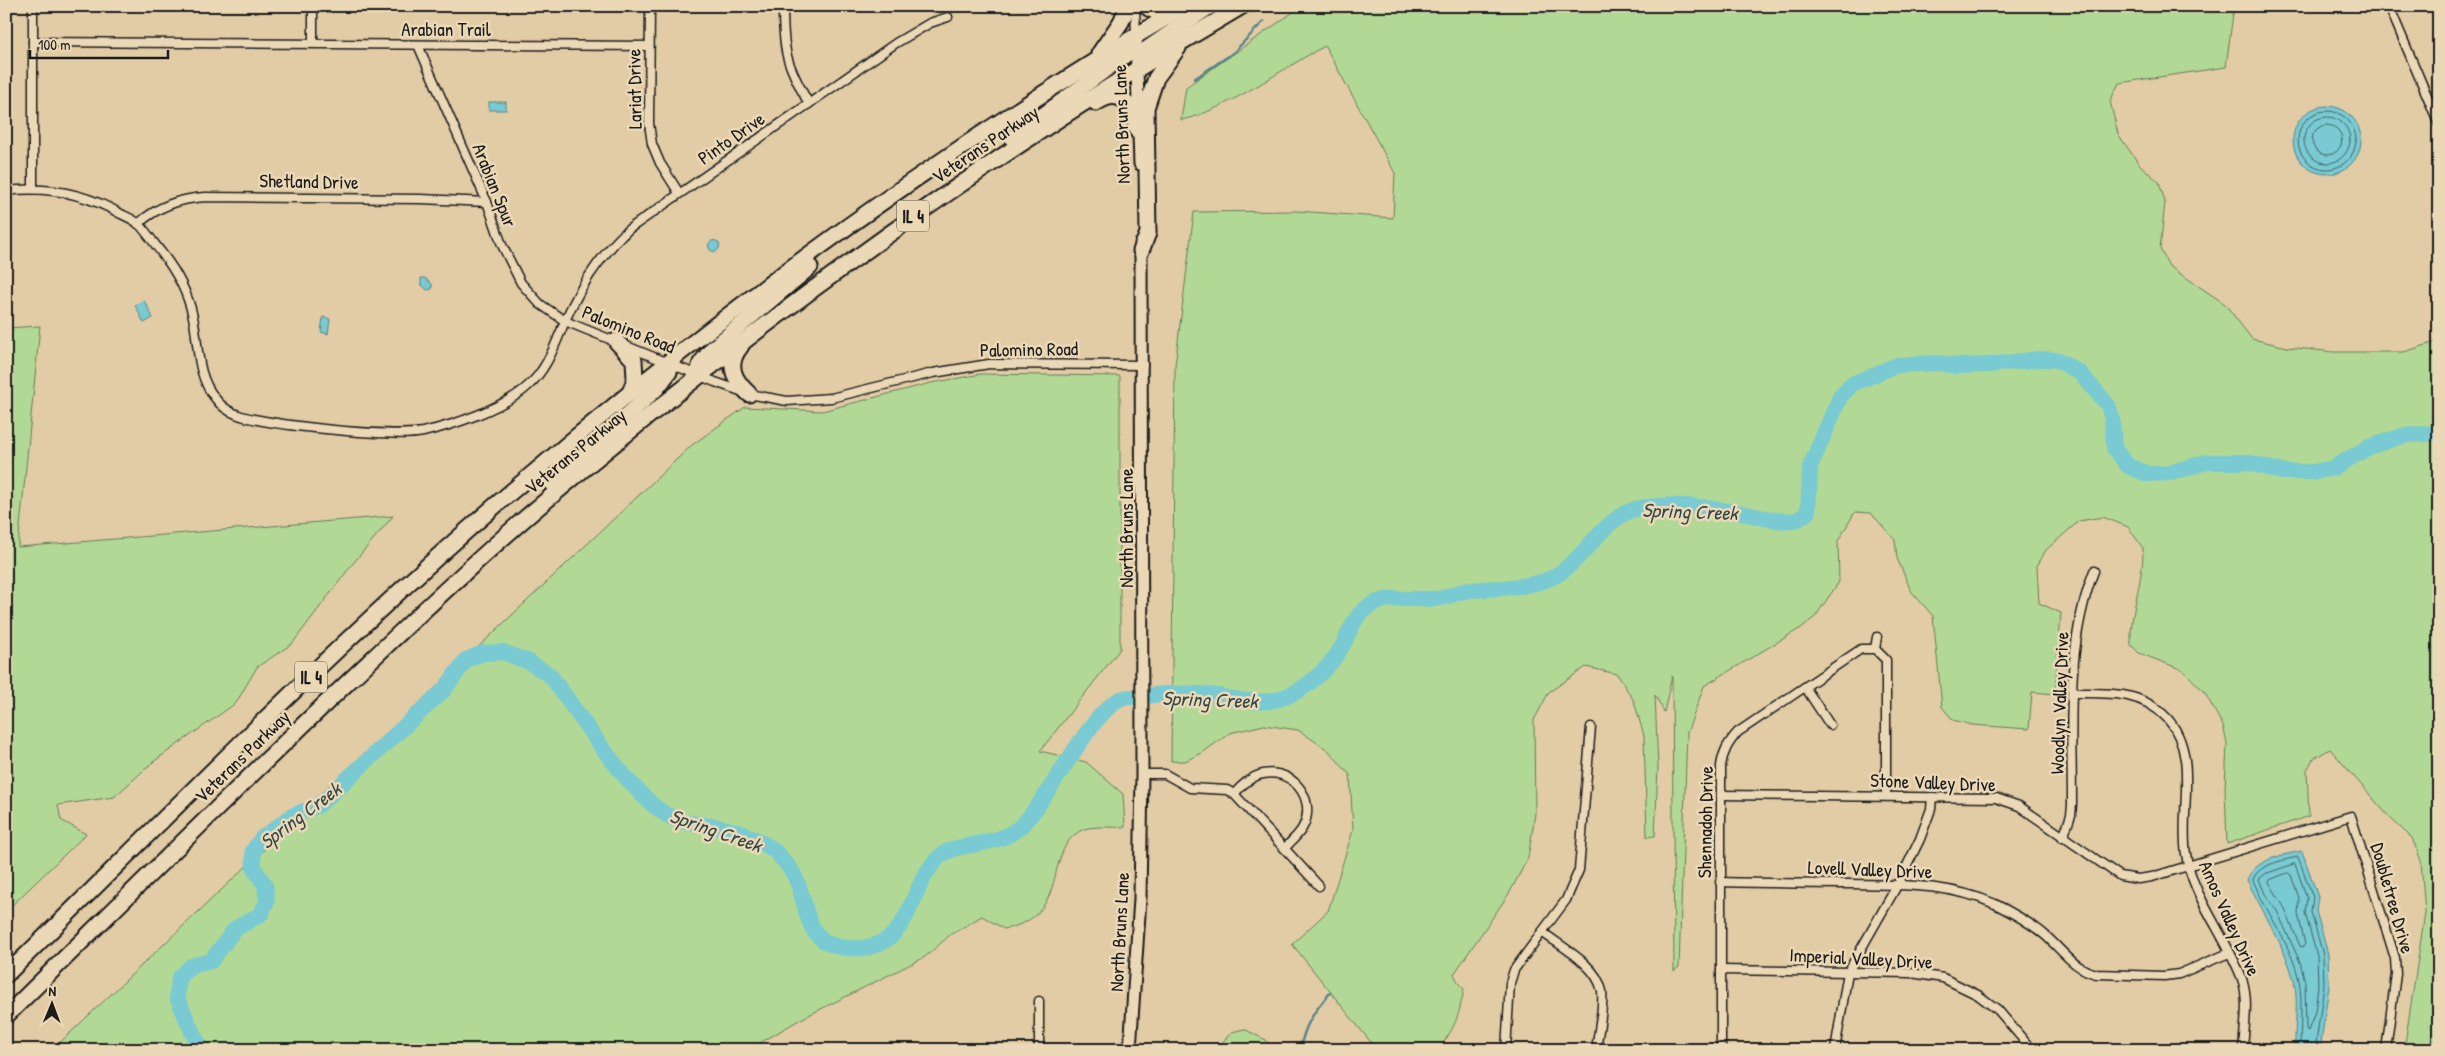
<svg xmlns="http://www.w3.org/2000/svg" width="2445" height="1056" viewBox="0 0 2445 1056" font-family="'Patrick Hand',sans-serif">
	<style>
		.green { fill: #b1d995; stroke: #667a58 }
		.water { fill: #79cad2; stroke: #548489 }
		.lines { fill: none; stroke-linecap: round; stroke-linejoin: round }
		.shore { stroke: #416265; stroke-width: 1 }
		.stream { stroke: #548489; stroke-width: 2.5 }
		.river { stroke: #79cad2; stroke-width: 16 }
		.street-casing { stroke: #1c1c1c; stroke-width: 11 }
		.secondary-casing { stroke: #1c1c1c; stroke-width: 15 }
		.highway-casing { stroke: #1c1c1c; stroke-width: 19 }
		.street { stroke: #ebd8b6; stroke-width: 8 }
		.secondary { stroke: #ebd8b6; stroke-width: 11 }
		.highway { stroke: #ebd8b6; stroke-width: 15 }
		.labels { text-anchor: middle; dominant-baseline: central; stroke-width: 5; stroke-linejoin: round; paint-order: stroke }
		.shield { fill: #ebd8b6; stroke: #5a544a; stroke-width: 1 }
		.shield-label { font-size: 18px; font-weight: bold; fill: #1c1c1c }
		.street-label { font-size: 19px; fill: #1c1c1c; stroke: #ebd8b6 }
		.water-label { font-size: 20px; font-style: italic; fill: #33484a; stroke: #ebd8b6 }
	</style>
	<rect width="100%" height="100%" fill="#e2cca6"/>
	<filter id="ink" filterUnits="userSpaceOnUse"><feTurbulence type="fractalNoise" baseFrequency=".02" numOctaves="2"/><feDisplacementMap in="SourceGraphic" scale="10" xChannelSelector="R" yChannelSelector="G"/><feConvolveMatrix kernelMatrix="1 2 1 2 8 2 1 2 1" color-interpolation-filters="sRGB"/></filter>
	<g filter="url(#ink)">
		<g class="green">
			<path d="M1302,6H2234L2226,67L2119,83L2110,101L2118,134L2139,164L2159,182L2165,202L2160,249L2169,266L2225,304L2252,339L2287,347L2334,352H2404L2439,341V1020L2434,1050H2404L2425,913L2421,861L2412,838L2390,818L2330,749L2313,759L2307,770L2309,816L2227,844L2225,789L2227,743L2223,726L2205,693L2183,670L2139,653L2131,645C2129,612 2144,582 2143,548L2128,527L2103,517L2079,521L2046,550L2037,566L2039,603L2061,613L2055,694L2032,692L2029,729L1972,725L1953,720L1942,707L1933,616L1911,591L1897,558L1895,540L1871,513L1855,512L1838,541L1839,582L1815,617L1801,628L1704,686L1687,733L1679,967L1674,971L1672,676L1664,712L1655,695L1658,767L1655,836L1647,837L1644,736L1634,701L1617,674L1586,667L1549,692L1534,720L1535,814L1528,858L1510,892L1454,974L1459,984L1464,989C1459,1015 1455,1030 1437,1050H1377L1292,944L1328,911L1353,830L1350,775L1328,750L1298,730L1264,725L1230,733L1202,753L1185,761H1171L1175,365L1194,212L1297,211L1393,218L1395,173L1325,46C1284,67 1224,112 1181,120L1186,87Z"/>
			<polygon points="40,326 18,547 393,516 350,567 292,644 257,667 236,703 153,762 114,797 58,805 61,820 86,834 6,911 6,328"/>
			<path d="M981,374L1120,376V649L1040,751L1086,762L1123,794L1125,827C1113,828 1093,825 1082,830C1041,851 1073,916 1004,929L982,916L950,935L925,957L799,1020L748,1050H52L692,445L745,407L822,411L931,383Z"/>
			<polygon points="1244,1029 1266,1040 1273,1050 1215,1050 1232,1032"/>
		</g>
		<g class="water">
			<rect x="489" y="102" width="17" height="8"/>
			<circle cx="2327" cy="140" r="34"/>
			<circle cx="714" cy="246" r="5.5"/>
			<polygon points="421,278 425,278 432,284 432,289 427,290 421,284"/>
			<polygon points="144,300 153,318 144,323 135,305"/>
			<polygon points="323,317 330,319 328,334 321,332"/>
			<path d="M2302,851L2318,897L2316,911L2328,954L2329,986L2320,1050H2295C2294,1027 2299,1003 2294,981C2286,948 2262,911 2247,880C2255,859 2282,855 2302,851Z"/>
		</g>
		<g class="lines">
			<g class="shore">
				<circle cx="2327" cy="140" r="29"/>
				<circle cx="2327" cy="140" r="23"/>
				<circle cx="2327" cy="140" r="15"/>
				<polygon points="2295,864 2307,898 2305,913 2317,956 2318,985 2315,1012 2308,1031 2306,1029 2305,982 2300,962 2277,911 2265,894 2259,879 2265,874"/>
				<polygon points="2288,873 2291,875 2299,898 2298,914 2305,944 2303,947 2300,946 2284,907 2269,882 2270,880"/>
				<path d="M2300,1050C2300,1028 2303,1003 2299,981C2292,945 2266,913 2253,880C2258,864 2284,860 2298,857L2313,897L2311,912L2323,955L2324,986L2315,1050"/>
			</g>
			<g class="stream">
				<polyline points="1194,79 1233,53 1264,21"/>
				<path d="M1300,1050C1304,1026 1314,1011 1330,993"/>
			</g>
			<path class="river" d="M203,1050L194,1036L177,997L179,978L191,966L211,961L235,929L261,914L267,901L265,885L254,868L253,851L261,839L292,816L319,805L444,690L466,660L483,653L503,652L529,662L550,675C579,714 628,792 667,815C680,823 691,823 705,825C729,827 761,838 778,854C783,860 789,866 793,873C811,905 800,945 849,948C913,952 905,893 937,859C955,839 996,851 1023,824C1051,796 1090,712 1121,699C1128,696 1137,697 1145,696C1163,694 1182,693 1200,694C1227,696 1253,706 1279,699C1306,691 1331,667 1344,643C1351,628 1356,613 1371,605C1390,595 1413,600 1434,599C1445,599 1454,593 1464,591C1493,587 1523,590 1551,578C1582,564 1604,516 1636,509C1672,501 1712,508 1747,514C1762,517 1780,523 1795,520C1800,519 1804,515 1808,512L1810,467L1840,397L1852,384L1897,365L1938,363L1957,366L1989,365L2039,359L2058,360L2080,373L2108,405L2112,418L2114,448L2128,466L2148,474L2170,473L2206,462H2247L2282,472H2312L2333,468L2369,447L2405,435L2439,433"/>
			<g class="street-casing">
				<g id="street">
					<polyline points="33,6 33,188"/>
					<polyline points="650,6 649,123 652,144 660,163 679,193"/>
					<path d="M783,6C783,53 786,63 809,104"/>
					<polyline points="1135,6 1136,36"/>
					<polyline points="2389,6 2439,124"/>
					<polyline points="33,42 649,46"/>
					<polyline points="313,43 313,6"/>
					<polyline points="418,45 487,202 502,245 521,283 540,304 565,321 715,382 749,394 787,401 831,398 933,373 989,364 1143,365"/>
					<path d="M6,191C47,186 85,193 121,214C127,217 135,220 140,225C147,233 154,243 161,252C176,271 188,293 193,317C199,345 196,375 215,398C220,405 228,411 236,414C261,425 395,438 423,432C454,425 504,408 528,386C551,366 558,334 571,308C585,279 606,250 629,229L896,43L930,23L948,17"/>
					<path d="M138,224C158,206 179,199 205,197L421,199L487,202"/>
					<polyline points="1875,649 1877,637"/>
					<polyline points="1805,687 1830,725"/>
					<path d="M2072,693C2107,693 2141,690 2167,718C2200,755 2179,811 2186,854C2192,897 2229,940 2243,982C2249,1002 2244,1029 2243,1050"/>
					<path d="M1591,727L1579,870L1566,900L1542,932C1562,947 1597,965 1602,991C1604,1010 1598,1032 1596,1050"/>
					<polyline points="1142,774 1165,774 1190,788 1227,790 1234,794 1319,886"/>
					<path d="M1234,794C1241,786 1249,778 1259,775C1290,765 1318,798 1303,827C1299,835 1291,841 1285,848"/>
					<polyline points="1722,795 1996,798 2019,806 2120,876 2138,879 2152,877 2351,816 2395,958 2396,974 2386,1050"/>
					<path d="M2063,838L2071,815L2072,805C2072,726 2065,646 2094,571"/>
					<path d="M1720,882C1763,883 1806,884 1850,884C1900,885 1948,883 1995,904C2013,913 2031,923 2046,936C2063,951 2075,970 2097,974L2164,976L2179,974L2229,953"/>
					<polyline points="1721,970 1911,973 1943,978 1978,995 1998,1010 2032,1050"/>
					<polyline points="1039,1050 1039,1001"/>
					<polyline points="1506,1050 1510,983 1514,970 1542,932"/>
					<path d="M1721,1050V766C1723,752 1728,743 1738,732L1861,649H1875L1886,660V796"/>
					<polyline points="1835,1050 1848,972 1898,884 1920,839 1931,809 1932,797"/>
				</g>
			</g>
			<g class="secondary-casing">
				<g id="secondary">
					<polyline points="1136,38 1140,164"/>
					<polyline points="1130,1050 1140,899 1142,774 1141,243"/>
				</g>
			</g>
			<g class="highway-casing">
				<g id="highway">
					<path d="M1146,6C1155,14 1162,12 1171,6"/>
					<polyline points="1099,54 1121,22 1128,6"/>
					<polyline points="1137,69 1147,49 1210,6"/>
					<path d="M1096,103C1125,84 1131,109 1138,132"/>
					<polyline points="1012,138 1128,53 1136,36"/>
					<polyline points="1141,251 1148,233 1146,108 1156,78 1178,48"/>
					<polyline points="616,341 634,360 635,379 630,393"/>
					<path d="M741,346C726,364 733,379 749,394"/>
					<polyline points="698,373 701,363 712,349 810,267"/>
					<polyline points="552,484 657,388 669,372 669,363"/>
					<path d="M6,975C165,819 321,658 489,511C705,323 939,151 1186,6"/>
					<path d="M6,1016C119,905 231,793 346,684C406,627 466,569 529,515C752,325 989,154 1242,6"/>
				</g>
			</g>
			<use href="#street" class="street"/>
			<use href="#secondary" class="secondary"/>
			<use href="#highway" class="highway"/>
		</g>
	</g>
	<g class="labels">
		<g class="shield">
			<rect x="897" y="200.5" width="32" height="31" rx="4"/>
			<rect x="295" y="661.5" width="32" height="31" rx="4"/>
		</g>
		<g class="shield-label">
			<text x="913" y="216">IL 4</text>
			<text x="311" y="677">IL 4</text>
		</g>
		<g class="street-label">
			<text x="446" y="29">Arabian Trail</text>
			<text transform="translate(634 89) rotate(-91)">Lariat Drive</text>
			<text transform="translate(1121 124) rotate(-92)">North Bruns Lane</text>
			<text transform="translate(731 138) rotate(-35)">Pinto Drive</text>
			<text transform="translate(985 144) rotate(-34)">Veterans Parkway</text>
			<text transform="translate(309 181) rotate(1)">Shetland Drive</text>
			<text transform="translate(495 185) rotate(68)">Arabian Spur</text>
			<text transform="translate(629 329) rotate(22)">Palomino Road</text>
			<text transform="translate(1029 349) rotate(-1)">Palomino Road</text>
			<text transform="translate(575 451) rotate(-39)">Veterans Parkway</text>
			<text transform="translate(1126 528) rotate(-90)">North Bruns Lane</text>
			<text transform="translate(2059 703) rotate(-88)">Woodlyn Valley Drive</text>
			<text transform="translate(242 756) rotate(-44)">Veterans Parkway</text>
			<text transform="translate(1933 782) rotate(2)">Stone Valley Drive</text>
			<text transform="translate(1705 822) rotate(-89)">Shennadoh Drive</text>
			<text transform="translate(1870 869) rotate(2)">Lovell Valley Drive</text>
			<text transform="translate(2393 898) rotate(74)">Doubletree Drive</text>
			<text transform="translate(2230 918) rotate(66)">Amos Valley Drive</text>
			<text transform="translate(1119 932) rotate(-87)">North Bruns Lane</text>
			<text transform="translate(1861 958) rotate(3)">Imperial Valley Drive</text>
		</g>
		<g class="water-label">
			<text transform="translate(1690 511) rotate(2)">Spring Creek</text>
			<text transform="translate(1210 699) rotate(2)">Spring Creek</text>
			<text transform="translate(300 815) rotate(-37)">Spring Creek</text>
			<text transform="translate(716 830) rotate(19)">Spring Creek</text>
		</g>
	</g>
	<rect width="2445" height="1056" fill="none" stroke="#ebd8b6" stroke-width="25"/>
	<rect x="12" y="12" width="2420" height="1031" fill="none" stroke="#1c1c1c" stroke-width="2" filter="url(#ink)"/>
	<g transform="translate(52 1004) rotate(1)" stroke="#ebd8b6" stroke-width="4" paint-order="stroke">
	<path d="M0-4L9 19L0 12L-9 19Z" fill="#1c1c1c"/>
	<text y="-8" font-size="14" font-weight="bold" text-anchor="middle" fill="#1c1c1c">N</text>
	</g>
	<path d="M30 50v8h138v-8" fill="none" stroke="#1c1c1c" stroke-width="2.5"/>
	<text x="38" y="50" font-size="15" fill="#1c1c1c" stroke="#ebd8b6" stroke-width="4" paint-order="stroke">100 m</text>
</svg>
